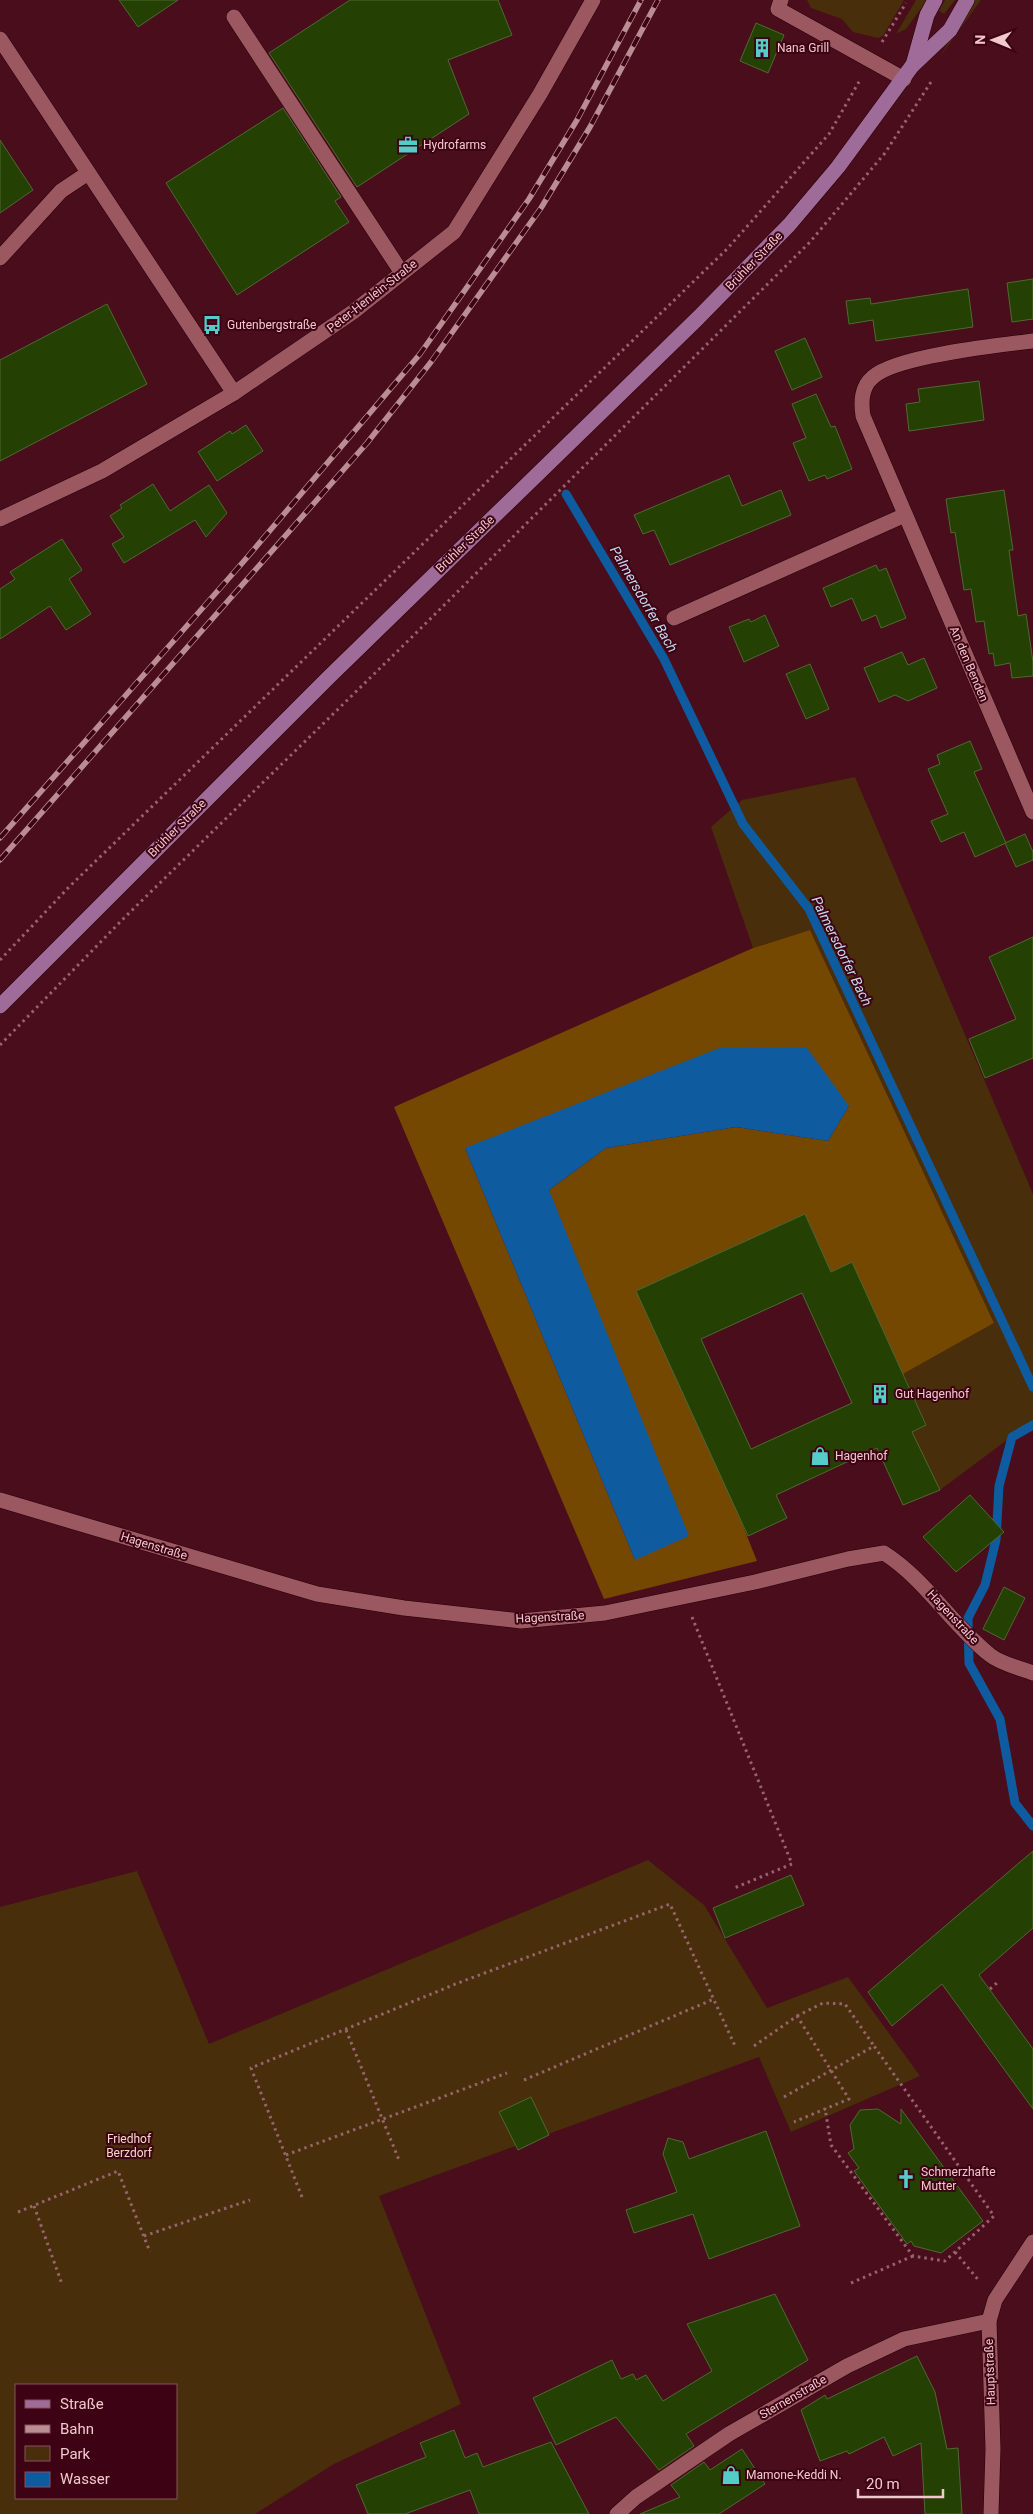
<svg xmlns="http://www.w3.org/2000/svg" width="1033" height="2514" viewBox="0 0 1033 2514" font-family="Roboto,sans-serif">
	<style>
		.green { fill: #482e0a; fill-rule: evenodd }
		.forest { fill: #744800; fill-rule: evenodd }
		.water { fill: #0f5b9f }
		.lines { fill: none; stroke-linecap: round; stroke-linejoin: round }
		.stream { stroke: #0f5b9f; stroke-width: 9 }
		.building { fill: #254003; stroke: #4d6a31; fill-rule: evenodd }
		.minor-casing { stroke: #270008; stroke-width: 16 }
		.major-casing { stroke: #270008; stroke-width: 16 }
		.path { stroke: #97646e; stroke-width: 3; stroke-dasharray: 2.5 4; stroke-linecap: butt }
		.minor { stroke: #9b5861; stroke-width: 15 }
		.major { stroke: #9f6b98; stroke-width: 15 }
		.rail-casing { stroke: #ba8c93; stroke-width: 5.5 }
		.rail { stroke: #3d0213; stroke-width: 4; stroke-dasharray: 11; stroke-linecap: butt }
		.labels { text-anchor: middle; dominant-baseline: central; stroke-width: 4; stroke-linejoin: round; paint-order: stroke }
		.poi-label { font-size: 12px; fill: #f1c9cd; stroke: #3d0213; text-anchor: start }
		.street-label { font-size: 12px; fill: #f1c9cd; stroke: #3d0213 }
		.park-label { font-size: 12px; fill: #f1ddc5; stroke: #3d0213 }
		.water-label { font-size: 14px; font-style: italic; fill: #c4d8ef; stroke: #3d0213 }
	</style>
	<rect width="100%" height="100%" fill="#490d1c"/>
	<g class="green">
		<polygon points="807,0 904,0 883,36 878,38 853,32 842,19 811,8"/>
		<polygon points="916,0 927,0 906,29 896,34"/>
		<polygon points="945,0 955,0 944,14 939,11"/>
		<polygon points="974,0 981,0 939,58"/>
		<polygon points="855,777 1033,1194 1033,1425 1011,1437 940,1490 912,1432 926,1424 903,1374 994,1323 810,930 753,948 711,827 742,800"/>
		<path d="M648,1860L704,1905L767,2008L848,1977L920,2076L791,2132L759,2057L379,2196L461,2404L334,2464L255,2514H0V1907L137,1871L209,2044ZM16,2385H176V2498H16Z"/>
	</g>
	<path class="forest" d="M810,930L994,1323L903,1374L852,1263L831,1272L805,1214L636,1291L733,1501L757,1561L604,1599L394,1107L753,948ZM849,1106L828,1141L736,1127L606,1148L549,1190L635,1560L465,1148Z"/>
	<polygon class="water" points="722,1047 807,1048 849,1106 828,1141 736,1127 606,1148 549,1190 689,1536 635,1560 465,1148"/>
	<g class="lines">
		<g class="stream">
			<polyline points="566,494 664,659 743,824 809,909 1033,1387"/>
			<polyline points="1033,1425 1012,1437 999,1486 996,1540 985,1585 968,1618 969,1663 1000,1719 1015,1803 1033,1826"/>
		</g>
	</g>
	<g class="building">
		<polygon points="119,0 178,0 138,27"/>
		<polygon points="350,0 498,0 512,35 448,60 469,114 357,187 269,53"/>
		<polygon points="756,23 784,35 768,73 740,61"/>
		<polygon points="283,108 341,197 335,201 349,222 237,295 166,183"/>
		<polygon points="0,140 33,190 0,213"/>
		<polygon points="1033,279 1033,319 1012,322 1007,283"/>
		<polygon points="968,289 973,327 876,341 873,320 849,324 846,301 870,298 871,304"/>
		<polygon points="107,304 147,384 0,461 0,360"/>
		<polygon points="805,338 822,377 792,390 775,351"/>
		<polygon points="979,381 984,420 909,431 906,404 920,402 918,389"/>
		<polygon points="816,394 831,427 835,426 852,469 827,479 825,475 809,481 793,443 806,438 792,404"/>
		<polygon points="246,425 263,451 217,481 198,452 230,431 232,434"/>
		<polygon points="729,475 742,506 781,490 791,515 670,565 654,530 643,534 634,515"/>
		<polygon points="153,484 170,511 209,485 227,513 206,537 195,520 124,563 112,544 124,537 110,516 122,508 120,505"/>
		<polygon points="1004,490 1013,550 1009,550 1018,616 1026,614 1033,662 1033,676 1012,678 1010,663 995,666 993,653 989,654 984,621 976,622 971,589 964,590 955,532 951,533 946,499"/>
		<polygon points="62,539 82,570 69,579 91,614 66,630 50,606 0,639 0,589 15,579 10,572"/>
		<polygon points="876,565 879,571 886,568 906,618 881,628 876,615 862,621 852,598 831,607 823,588"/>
		<polygon points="765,615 779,646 744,662 729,627 749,619 751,622"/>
		<polygon points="902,652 908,665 924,658 937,688 908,701 895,695 879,702 864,668"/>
		<polygon points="810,664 829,709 806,719 786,674"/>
		<polygon points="970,741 982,769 974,772 1006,843 975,857 964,832 941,842 931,821 948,814 928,769 940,764 937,755"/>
		<polygon points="1025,834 1033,852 1033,860 1016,867 1005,843"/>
		<polygon points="1033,937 1033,1058 985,1078 969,1039 1016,1019 989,957"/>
		<path d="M805,1214L831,1272L852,1262L926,1425L912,1432L940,1490L903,1505L877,1448L776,1495L787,1518L748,1536L636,1291ZM802,1293L852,1403L751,1449L701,1339Z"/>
		<polygon points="970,1495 1004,1532 956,1572 923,1537"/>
		<polygon points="1004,1587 1025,1598 1004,1640 983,1629"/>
		<polygon points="1033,1851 1033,1928 979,1975 1033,2049 1033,2109 942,1984 892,2026 868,1992"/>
		<polygon points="791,1875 804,1905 725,1938 713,1908"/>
		<polygon points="531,2097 549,2135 518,2150 499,2112"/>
		<polygon points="878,2109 901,2124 901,2109 983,2221 941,2253 914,2246 911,2241 907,2244 854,2171 859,2168 848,2153 854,2149 850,2125 860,2110"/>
		<polygon points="766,2131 800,2226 709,2259 693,2214 634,2233 626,2210 677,2192 663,2154 668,2138 683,2142 689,2159"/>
		<polygon points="775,2294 808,2360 686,2434 694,2446 659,2470 616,2417 556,2445 533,2398 612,2360 621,2379 633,2374 636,2380 646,2375 663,2401 712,2371 687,2324"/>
		<polygon points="917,2356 935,2392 947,2449 958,2448 962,2514 925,2514 921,2443 893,2456 884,2437 849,2454 847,2451 820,2461 801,2410 825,2395 827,2399"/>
		<polygon points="454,2430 465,2458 477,2453 483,2467 551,2442 589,2514 479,2514 470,2490 405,2514 368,2514 356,2485 426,2457 420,2443"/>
		<polygon points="742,2449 765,2484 719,2514 640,2514 680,2497 671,2485 704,2462 710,2470"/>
	</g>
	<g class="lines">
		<g class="minor-casing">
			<g id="minor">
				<polyline points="781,0 778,9 904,79"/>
				<polyline points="234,17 402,273"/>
				<polyline points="0,39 234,393"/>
				<polyline points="0,258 61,191 88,173"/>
				<path d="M1033,341C999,345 896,356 873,377C861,387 861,402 863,416L1033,812"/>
				<polyline points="0,519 102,471 234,393 353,312 454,232 540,94 593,0"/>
				<polyline points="674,618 905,515"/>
				<path d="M0,1500L317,1594L404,1608L521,1621L605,1613L755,1582L848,1559L884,1553C926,1580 951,1624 990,1655C1001,1664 1020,1668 1033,1673"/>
				<polyline points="617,2514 636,2497 729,2434 847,2366 904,2339 989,2321"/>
				<polyline points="991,2514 993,2449 989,2321 995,2300 1033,2242"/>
			</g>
		</g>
		<g class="major-casing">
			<g id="major">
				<polyline points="913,65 927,15 935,0"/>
				<polyline points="0,1006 329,677 698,318 789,225 838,167 912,66 950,30 967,0"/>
			</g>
		</g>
		<g class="path">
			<polyline points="882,42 906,3"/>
			<polyline points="0,960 69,887 727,249 829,134 860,80"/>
			<polyline points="0,1045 124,918 413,636 810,242 885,153 931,82"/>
			<polyline points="692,1617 792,1864 732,1889"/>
			<polyline points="990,1989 998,1982"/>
			<polyline points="797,2016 823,2003 845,2004 874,2046"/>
			<polyline points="346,2030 399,2160"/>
			<polyline points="754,2046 797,2016 849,2099 794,2122"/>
			<polyline points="524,2080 714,1999"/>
			<polyline points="784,2097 874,2046 994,2216 945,2261 913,2256 831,2145 825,2108"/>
			<polyline points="286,2155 507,2073"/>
			<polyline points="302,2197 251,2068 458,1983 670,1904 736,2048"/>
			<polyline points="34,2206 62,2284"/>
			<polyline points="18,2212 118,2171 150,2252"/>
			<polyline points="144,2236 250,2200"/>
			<polyline points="955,2252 980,2282"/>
			<polyline points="851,2283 913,2256"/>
		</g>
		<use href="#minor" class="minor"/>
		<use href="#major" class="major"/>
		<g class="rail-casing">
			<g id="rail">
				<polyline points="0,838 244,561 420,354 529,199 577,120 641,0"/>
				<polyline points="0,860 367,443 431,362 541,208 590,127 658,0"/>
			</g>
		</g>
		<use href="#rail" class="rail"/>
	</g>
	<defs>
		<g id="building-bare" transform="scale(1.5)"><path d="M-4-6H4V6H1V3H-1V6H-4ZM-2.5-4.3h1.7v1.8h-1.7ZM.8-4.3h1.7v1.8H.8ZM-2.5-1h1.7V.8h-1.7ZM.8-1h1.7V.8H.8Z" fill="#54cdc8" stroke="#3d0213" stroke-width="2.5" paint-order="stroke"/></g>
		<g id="office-bare" transform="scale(1.5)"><path d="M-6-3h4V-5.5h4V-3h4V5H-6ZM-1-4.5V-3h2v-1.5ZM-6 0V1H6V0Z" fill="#54cdc8" stroke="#3d0213" stroke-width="2.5" paint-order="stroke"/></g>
		<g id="bus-bare" transform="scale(1.5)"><path d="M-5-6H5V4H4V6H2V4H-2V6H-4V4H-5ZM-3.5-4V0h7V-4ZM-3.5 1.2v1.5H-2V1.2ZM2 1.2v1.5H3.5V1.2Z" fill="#54cdc8" stroke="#3d0213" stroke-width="2.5" paint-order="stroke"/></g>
		<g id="shop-bare" transform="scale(1.5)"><path d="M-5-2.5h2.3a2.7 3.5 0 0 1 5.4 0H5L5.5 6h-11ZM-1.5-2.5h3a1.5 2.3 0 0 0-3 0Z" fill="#54cdc8" stroke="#3d0213" stroke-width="2.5" paint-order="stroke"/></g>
		<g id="church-bare" transform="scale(1.5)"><path d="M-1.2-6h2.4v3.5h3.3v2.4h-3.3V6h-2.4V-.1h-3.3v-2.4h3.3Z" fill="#54cdc8" stroke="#3d0213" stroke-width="2.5" paint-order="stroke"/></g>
	</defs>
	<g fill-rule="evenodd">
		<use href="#building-bare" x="762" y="48"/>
		<use href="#office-bare" x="408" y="145"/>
		<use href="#bus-bare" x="212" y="325"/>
		<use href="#building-bare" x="880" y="1394"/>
		<use href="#shop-bare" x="820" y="1456"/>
		<use href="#church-bare" x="906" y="2179"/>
		<use href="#shop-bare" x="731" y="2475"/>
	</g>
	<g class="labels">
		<g class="poi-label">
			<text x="777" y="48">Nana Grill</text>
			<text x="423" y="145">Hydrofarms</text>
			<text x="227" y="325">Gutenbergstraße</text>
			<text x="895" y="1394">Gut Hagenhof</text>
			<text x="835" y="1456">Hagenhof</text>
			<text x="921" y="2172">Schmerzhafte<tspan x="921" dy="14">Mutter</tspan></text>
			<text x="746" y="2475">Mamone-Keddi N.</text>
		</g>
		<g class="street-label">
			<text transform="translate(754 261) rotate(-46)">Brühler Straße</text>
			<text transform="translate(372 296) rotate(-38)">Peter-Henlein-Straße</text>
			<text transform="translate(465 544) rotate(-44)">Brühler Straße</text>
			<text transform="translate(969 664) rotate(67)">An den Benden</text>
			<text transform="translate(177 828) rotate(-45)">Brühler Straße</text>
			<text transform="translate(154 1546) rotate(17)">Hagenstraße</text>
			<text transform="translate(550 1617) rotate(-3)">Hagenstraße</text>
			<text transform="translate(953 1617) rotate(47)">Hagenstraße</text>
			<text transform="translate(990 2372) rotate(-92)">Hauptstraße</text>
			<text transform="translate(793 2397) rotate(-30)">Sternenstraße</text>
		</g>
		<g class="park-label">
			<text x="129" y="2139">Friedhof<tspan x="129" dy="14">Berzdorf</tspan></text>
		</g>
		<g class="water-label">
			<text transform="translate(644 599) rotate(60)">Palmersdorfer Bach</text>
			<text transform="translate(842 951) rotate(64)">Palmersdorfer Bach</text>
		</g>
	</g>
	<rect x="15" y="2384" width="162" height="115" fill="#3d0213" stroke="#85525d"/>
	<rect x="25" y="2400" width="25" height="8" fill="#9f6b98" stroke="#85525d"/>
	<text x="60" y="2409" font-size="15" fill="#f1c9cd">Straße</text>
	<rect x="25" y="2425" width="25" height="8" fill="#ba8c93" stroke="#85525d"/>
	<text x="60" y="2434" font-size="15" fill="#f1c9cd">Bahn</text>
	<rect x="25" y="2446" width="25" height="15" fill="#482e0a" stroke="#85525d"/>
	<text x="60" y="2459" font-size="15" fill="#f1c9cd">Park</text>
	<rect x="25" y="2472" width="25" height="15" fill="#0f5b9f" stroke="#85525d"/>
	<text x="60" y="2484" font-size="15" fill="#f1c9cd">Wasser</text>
	<g transform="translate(993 40) rotate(271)" stroke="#3d0213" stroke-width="4" paint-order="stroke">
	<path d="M0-4L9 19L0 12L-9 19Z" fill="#f1c9cd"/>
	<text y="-8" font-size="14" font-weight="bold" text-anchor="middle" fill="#f1c9cd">N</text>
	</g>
	<path d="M858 2489v8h85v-8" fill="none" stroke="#f1c9cd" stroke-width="2.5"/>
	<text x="866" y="2489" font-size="15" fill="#f1c9cd" stroke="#3d0213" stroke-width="4" paint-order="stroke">20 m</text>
</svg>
